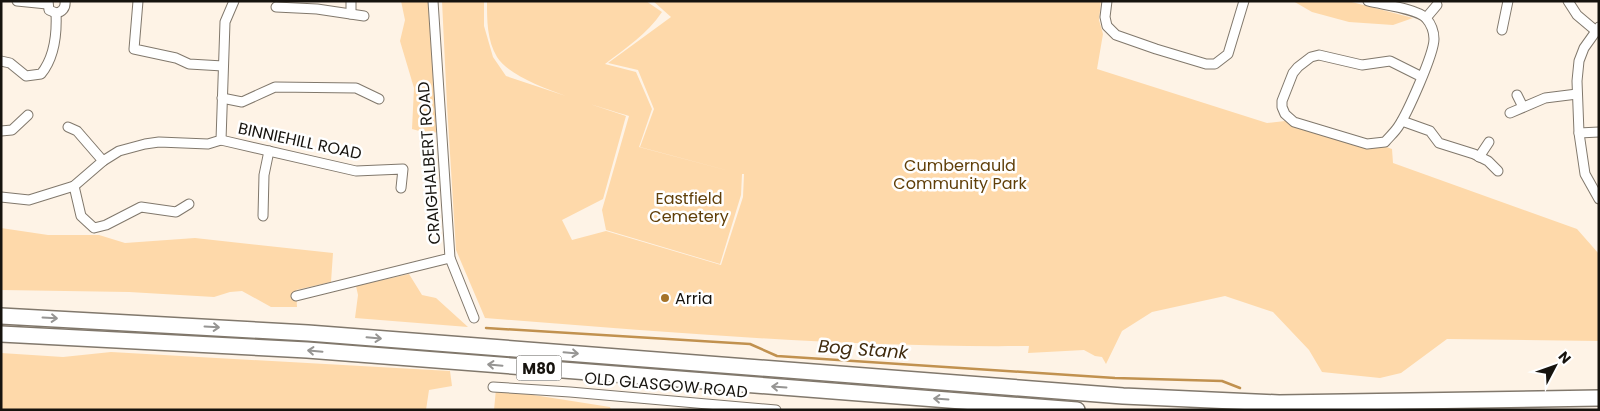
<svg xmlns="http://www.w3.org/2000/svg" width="1600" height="411" viewBox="0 0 1600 411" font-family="Poppins,sans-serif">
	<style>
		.green { fill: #fed9aa }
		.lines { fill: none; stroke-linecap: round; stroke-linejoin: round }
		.stream { stroke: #c1914f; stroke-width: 2.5 }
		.minor-casing { stroke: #81786c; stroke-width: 11 }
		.motorway-casing { stroke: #81786c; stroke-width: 18 }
		.minor { stroke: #fff; stroke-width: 9 }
		.motorway { stroke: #fff; stroke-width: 15 }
		.oneway { stroke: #969593 }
		.poi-dot { fill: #a57329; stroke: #fff; stroke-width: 2 }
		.labels { text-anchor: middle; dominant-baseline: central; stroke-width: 5; stroke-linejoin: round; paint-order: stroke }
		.shield { fill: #fff; stroke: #5c5a56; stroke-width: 1 }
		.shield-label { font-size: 15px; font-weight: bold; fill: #16130e }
		.street-label { font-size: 16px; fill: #16130e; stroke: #fff }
		.park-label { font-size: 16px; fill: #603f09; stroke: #fff }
		.poi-label { font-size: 16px; fill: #16130e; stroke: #fff; text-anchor: start }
		.water-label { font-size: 18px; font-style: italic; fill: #412c0f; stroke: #fff }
	</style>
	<rect width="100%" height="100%" fill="#fef3e6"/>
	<g class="green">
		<polygon points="401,1 429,1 433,37 437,132 430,134 412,129 414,88 400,41 405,20"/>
		<path d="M442,1H484V26L493,57L506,76L626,116L603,199L562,220L572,240L606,231L721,265L743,197L744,174H742L741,195L720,264L606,230L602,210L629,116C598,106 513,84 497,57C487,40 487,21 487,1H646L662,12C647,34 626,48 605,64L636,72L652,109L639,147L737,173L640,147L654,109L638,70L608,63L671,17L653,1H1101L1099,20L1103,34L1097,69L1267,123L1285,121L1368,148L1381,145L1392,149L1393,163L1577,229L1599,254V341L1447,339L1401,373L1380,378L1322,372L1309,350L1273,312L1225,296L1152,312L1122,331L1106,364L1102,357L1095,356L1084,350L1028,353L1029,346C847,348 666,332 485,318L456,250L447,105Z"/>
		<polygon points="1293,1 1348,1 1413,18 1393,25 1349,22 1312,12"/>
		<polygon points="1,228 48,235 99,235 125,243 195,238 333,253 331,282 296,290 297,307 271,307 242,291 230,292 214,297 129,292 1,290"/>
		<polygon points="409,274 422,295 436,298 468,327 355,318 358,295 356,286"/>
		<polygon points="111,352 450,371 452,386 429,390 426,410 1,410 1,353 63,357"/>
		<polygon points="496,389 610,407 611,410 494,410"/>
	</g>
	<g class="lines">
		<polyline class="stream" points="486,328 750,344 777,356 1115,378 1222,381 1240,388"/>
		<g class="minor-casing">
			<g id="minor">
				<polyline points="17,1 47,4"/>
				<path d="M48,1L49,10L56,13C62,12 66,8 65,1"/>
				<polyline points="138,1 134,49 176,58 189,64 223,66"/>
				<polyline points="351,1 351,14"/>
				<polyline points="433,1 450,258 474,318"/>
				<polyline points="1107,1 1105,17 1107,26 1116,35 1156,49 1206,64 1215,64 1228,54 1244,1"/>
				<path d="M1368,1C1383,5 1415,8 1426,18C1431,24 1434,32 1434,39C1434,54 1407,114 1398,127C1394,133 1389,137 1385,142L1367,144L1294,122L1285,114L1282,107V101L1293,73L1298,67L1311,57L1319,55L1362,65L1390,61L1422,77"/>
				<polyline points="1568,1 1577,15 1596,31"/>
				<polyline points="276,7 317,9 364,16"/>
				<polyline points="1426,18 1437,5"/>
				<polyline points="1599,27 1584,48 1579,61 1577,81 1579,133 1585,174 1599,199"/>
				<polyline points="1502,30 1508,1"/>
				<path d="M1,61L10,63L26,76L41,74C54,58 57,34 56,13"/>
				<polyline points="1517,95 1523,107"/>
				<polyline points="222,98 242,102 275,87 356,88 379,99"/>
				<polyline points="1510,113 1545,98 1577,94"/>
				<polyline points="1402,121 1430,131 1439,143 1474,154 1488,161 1498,171"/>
				<polyline points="68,127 77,131 103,161"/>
				<polyline points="1,131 12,130 28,115"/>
				<polyline points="1579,133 1599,132"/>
				<polyline points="221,140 356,171 403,169 401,188"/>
				<polyline points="1479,157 1489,142"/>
				<polyline points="74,186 81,216 94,228 106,225 141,207 176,212 189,204"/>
				<polyline points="1,197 29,200 74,186 103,161 119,151 145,144 159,142 208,144 221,140 225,22 234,1"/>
				<polyline points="263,216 264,175 269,151"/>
				<polyline points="296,296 450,258"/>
				<polyline points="493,387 570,392 776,410"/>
			</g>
		</g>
		<g class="motorway-casing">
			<g id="motorway">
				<polyline points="1,316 308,333 1123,396 1279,403 1599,398"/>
				<polyline points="1,334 307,350 1077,410"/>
			</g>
		</g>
		<use href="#minor" class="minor"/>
		<use href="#motorway" class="motorway"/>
	</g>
	<defs><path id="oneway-shaft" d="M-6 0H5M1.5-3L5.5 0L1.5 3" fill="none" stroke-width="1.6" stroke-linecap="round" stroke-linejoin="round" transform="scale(1.25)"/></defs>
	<g class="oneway">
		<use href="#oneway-shaft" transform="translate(50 318) rotate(3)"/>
		<use href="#oneway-shaft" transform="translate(212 327) rotate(3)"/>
		<use href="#oneway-shaft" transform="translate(374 338) rotate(5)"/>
		<use href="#oneway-shaft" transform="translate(315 351) rotate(-175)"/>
		<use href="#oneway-shaft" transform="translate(571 353) rotate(5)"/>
		<use href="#oneway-shaft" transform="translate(495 365) rotate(-175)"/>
		<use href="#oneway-shaft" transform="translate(779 387) rotate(-176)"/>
		<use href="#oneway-shaft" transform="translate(941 399) rotate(-176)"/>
	</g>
	<circle class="poi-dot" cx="665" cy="298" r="5"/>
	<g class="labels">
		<rect class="shield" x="516.5" y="355.5" width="45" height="25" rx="4"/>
		<g class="shield-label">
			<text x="539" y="368">M80</text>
		</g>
		<g class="street-label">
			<text transform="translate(300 141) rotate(12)">BINNIEHILL ROAD</text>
			<text transform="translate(429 163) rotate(-94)">CRAIGHALBERT ROAD</text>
			<text transform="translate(666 385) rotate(5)">OLD GLASGOW ROAD</text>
		</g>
		<g class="park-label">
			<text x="960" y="165">Cumbernauld<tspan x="960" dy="18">Community Park</tspan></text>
			<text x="689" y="198">Eastfield<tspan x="689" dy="18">Cemetery</tspan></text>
		</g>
		<g class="poi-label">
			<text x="675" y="298">Arria</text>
		</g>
		<g class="water-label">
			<text transform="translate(863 349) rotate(4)">Bog Stank</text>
		</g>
	</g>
	<rect width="1600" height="411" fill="none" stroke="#16130e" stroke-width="5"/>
	<g transform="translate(1555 366) rotate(49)" stroke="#ffffff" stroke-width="4" paint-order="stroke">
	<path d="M0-4L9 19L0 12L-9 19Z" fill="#16130e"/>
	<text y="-8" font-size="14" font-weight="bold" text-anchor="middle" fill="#16130e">N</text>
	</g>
</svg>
